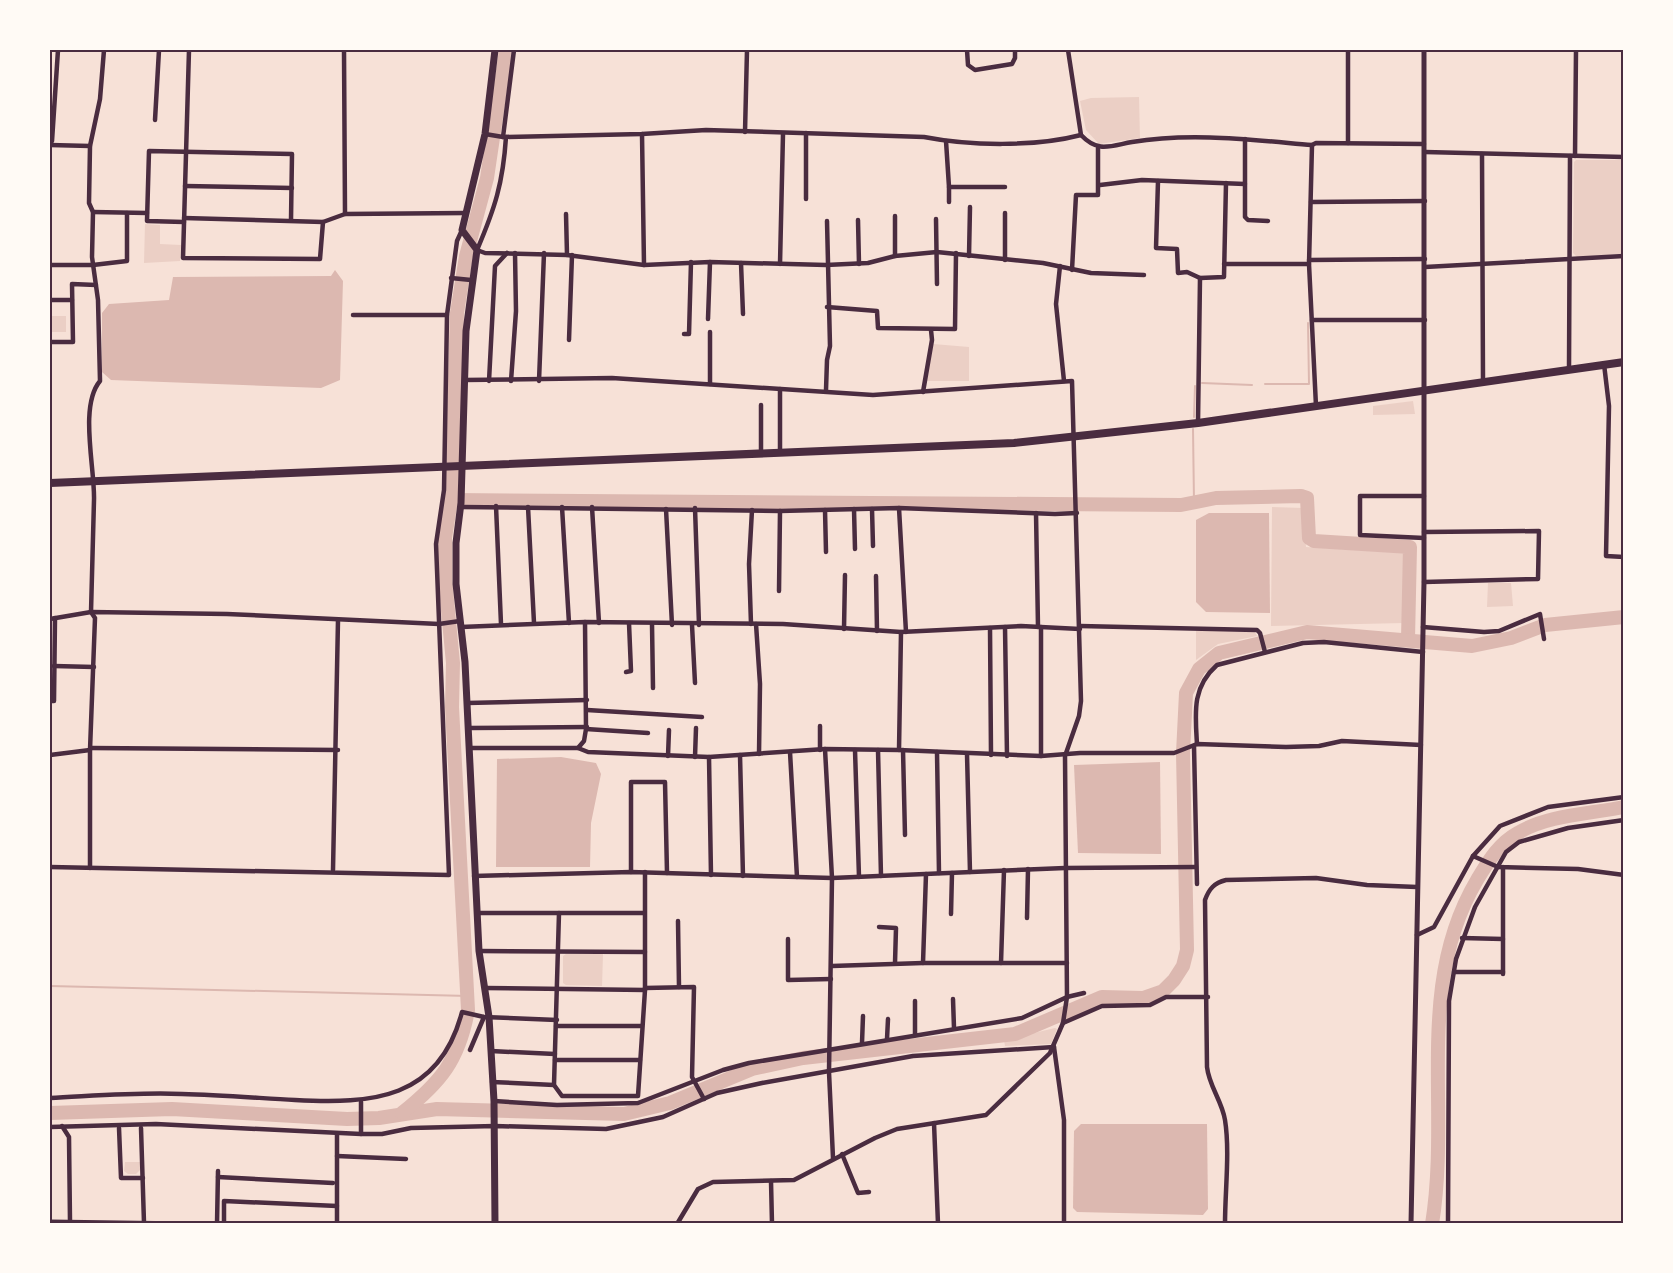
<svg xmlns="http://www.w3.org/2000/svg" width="1673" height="1273" viewBox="0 0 1673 1273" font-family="'IBM Plex Sans',sans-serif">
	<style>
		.green { fill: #ebcfc5 }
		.water { fill: #dcb8b0 }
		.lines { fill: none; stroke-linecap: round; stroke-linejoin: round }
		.stream { stroke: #dcb8b0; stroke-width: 2 }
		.river { stroke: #dcb8b0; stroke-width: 14 }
		.minor { stroke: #4a2c40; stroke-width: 4.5 }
		.tertiary { stroke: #4a2c40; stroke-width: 5 }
		.primary { stroke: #4a2c40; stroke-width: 7 }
		.trunk { stroke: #4a2c40; stroke-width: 8 }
		.neatline { fill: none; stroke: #4a2c40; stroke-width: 2 }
	</style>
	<rect width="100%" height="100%" fill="#f7e1d7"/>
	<g class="green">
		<polygon points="1139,97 1140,138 1099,144 1086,130 1080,101 1091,98"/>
		<polygon points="1576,160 1623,160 1623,254 1577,257 1573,253 1574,162"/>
		<polygon points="145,224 160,225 160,244 181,245 180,261 144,263"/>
		<rect x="50" y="316" width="16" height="16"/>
		<polygon points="933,344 969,347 969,381 927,381"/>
		<polygon points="1413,401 1415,414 1373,415 1373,406"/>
		<polygon points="1272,507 1303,508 1306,547 1405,553 1404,623 1271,626"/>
		<polygon points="1488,583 1511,583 1513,606 1487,607"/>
		<polygon points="1196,629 1255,632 1257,636 1218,644 1196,660"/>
		<polygon points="566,954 603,954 602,986 566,985 563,983 563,956"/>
		<polygon points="1055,1028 1057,1029 1051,1044 1005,1046 1004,1040"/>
		<polygon points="125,1162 140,1162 140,1170 136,1174 128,1174 124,1171"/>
	</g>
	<g class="water">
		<polygon points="335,270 343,281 340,380 321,388 111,380 102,372 102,313 109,304 169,300 173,277 331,276"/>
		<polygon points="1209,513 1269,513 1270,613 1206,612 1196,602 1196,520"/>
		<polygon points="561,757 596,763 601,774 591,823 590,867 496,867 497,759"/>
		<polygon points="1160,762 1161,854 1078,853 1074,765"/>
		<polygon points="1081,1124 1207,1124 1208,1209 1203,1215 1077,1212 1073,1208 1074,1131"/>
	</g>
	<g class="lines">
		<g class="stream">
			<polyline points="1202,383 1252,385"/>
			<polyline points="1265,384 1309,384 1308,323"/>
			<polyline points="1194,417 1195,386"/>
			<polyline points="1193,429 1194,502"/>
			<polyline points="50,986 469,996"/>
		</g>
		<g class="river">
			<polyline points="451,500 1181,505 1216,498 1301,496 1307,498 1309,538 1314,541 1410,547 1408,639"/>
			<polyline points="50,1113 172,1109 347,1119 379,1118 437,1109 624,1114 670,1103 752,1069 803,1058 1015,1034 1102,997 1143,998 1163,991 1174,980 1183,966 1187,950 1183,753 1186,693 1199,669 1219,653 1307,632 1472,646 1511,638 1545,625 1624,617"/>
			<path d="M402,1113C441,1082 459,1060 468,1010L452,707L453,663L445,579V538L451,500L457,313L466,256L487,178L506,50"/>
			<path d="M1432,1224C1451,1107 1414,986 1477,880C1488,862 1498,844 1518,833C1547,815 1590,814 1624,807"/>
		</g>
		<g class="minor">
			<polyline points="189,50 183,258 320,259 323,222"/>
			<polyline points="344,50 345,214"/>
			<polyline points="967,50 968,65 975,70 1012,64 1015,58 1015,50"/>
			<path d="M1068,50L1081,135C1098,153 1110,146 1132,142C1191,132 1253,140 1312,145L1316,143L1424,144"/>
			<polyline points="155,120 159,50"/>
			<polyline points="745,132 747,50"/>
			<polyline points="806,133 806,199"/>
			<path d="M485,134L503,137L642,134L706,130L924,137C970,146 1035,147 1081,135"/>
			<polyline points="642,134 644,265"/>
			<polyline points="503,137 514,50"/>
			<path d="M506,137C503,183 495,208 477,250L485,253L567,255L644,265L710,262L826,265L868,263L895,256L937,252L1043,263L1091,273L1144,275"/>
			<polyline points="52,141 58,50"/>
			<polyline points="946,141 949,187 1005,187"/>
			<polyline points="1348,143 1348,50"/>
			<polyline points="50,145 90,146"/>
			<polyline points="1312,145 1309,264 1316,406"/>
			<polyline points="1425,152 1624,157"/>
			<polyline points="1482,154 1483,382"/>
			<polyline points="1575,156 1576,50"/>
			<polyline points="1158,181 1156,248 1177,249 1178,273 1187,272 1200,278 1224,277 1226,183"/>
			<polyline points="1245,184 1245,217 1248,220 1268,221"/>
			<polyline points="1100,185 1142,180 1245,184 1245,139"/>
			<polyline points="185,186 292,188"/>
			<polyline points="949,187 949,202"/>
			<polyline points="1311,202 1425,201"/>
			<polyline points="93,212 147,213"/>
			<polyline points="1005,213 1005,260"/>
			<polyline points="566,214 567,255"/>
			<polyline points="895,216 895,256"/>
			<polyline points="184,218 323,222 345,214 466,213"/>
			<polyline points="936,219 937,284"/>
			<polyline points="858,220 859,264"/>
			<polyline points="184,222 147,221 149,151 292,154 291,220"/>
			<polyline points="969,256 970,207"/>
			<polyline points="1309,260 1425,259"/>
			<polyline points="741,263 743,314"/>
			<polyline points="780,264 783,134"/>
			<polyline points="1224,264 1309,264"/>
			<polyline points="50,265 93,265 127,261 127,213"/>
			<polyline points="1060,266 1056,304 1064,381"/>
			<polyline points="1425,267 1624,256"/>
			<polyline points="1072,270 1076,195 1098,195 1098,148"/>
			<polyline points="451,278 471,280"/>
			<polyline points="50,300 72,300"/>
			<polyline points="827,307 877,311 878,328 955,329 956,253"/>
			<polyline points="353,315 447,315"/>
			<polyline points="708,319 710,262"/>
			<polyline points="1312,320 1425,320"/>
			<polyline points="684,334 689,334 691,262"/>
			<polyline points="569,340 572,255"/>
			<polyline points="50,342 73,342 72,284 96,285"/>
			<polyline points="1604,364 1609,406 1606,556 1624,557"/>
			<polyline points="1569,370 1570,156"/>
			<polyline points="464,380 612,378 873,395 1072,381 1081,701 1079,716 1065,756 1067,997 1063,1023 1050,1053 986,1115 897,1129 875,1138 794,1180 713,1182 698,1189 677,1224"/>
			<polyline points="489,381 495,266 507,253"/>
			<polyline points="511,381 516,311 515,253"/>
			<polyline points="539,381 544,253"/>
			<polyline points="710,384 710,332"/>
			<polyline points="826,390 827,360 830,346 827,221"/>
			<polyline points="923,392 932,340 931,330"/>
			<polyline points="1198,423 1200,278"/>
			<polyline points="780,453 780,389"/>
			<polyline points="761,454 761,405"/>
			<polyline points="496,506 501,624"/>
			<polyline points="461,507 780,511 899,508 1055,514 1077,513"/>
			<polyline points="528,507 534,623"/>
			<polyline points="562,507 569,623"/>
			<polyline points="592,507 599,623"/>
			<polyline points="695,508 699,625"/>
			<polyline points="899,508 906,632"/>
			<polyline points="666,509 672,625"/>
			<polyline points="854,509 855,549"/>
			<polyline points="872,509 873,546"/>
			<polyline points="825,510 826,552"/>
			<polyline points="1036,513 1038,627"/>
			<polyline points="1424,538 1360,535 1360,496 1424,496"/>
			<polyline points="876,576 877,631"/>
			<polyline points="1424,582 1538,579 1539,531 1424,532"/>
			<polyline points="779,591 780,511"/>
			<polyline points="50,619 91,612 227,614 439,624 460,621"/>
			<polyline points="585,622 586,729 584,741 578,748 588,752 709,757 825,749 899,750 1041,756 1080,753 1174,753 1197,744 1286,747 1319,746 1342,741 1421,745"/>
			<polyline points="652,624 653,688"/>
			<polyline points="751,624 749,564 752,510"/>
			<polyline points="756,624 760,684 759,754"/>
			<polyline points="692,625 695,683"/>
			<polyline points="1080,626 1257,630 1260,633 1265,652"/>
			<polyline points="461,627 585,622 783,624 901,632 1021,626 1080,629"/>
			<polyline points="1005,627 1007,756"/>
			<polyline points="1041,627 1041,756"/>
			<polyline points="1423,627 1484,632 1499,631 1540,614 1544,639"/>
			<polyline points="990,628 991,755"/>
			<polyline points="844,629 845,575"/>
			<polyline points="54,666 94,667"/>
			<polyline points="626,672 631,671 629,623"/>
			<polyline points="50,701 54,701 55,618"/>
			<polyline points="467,703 587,700"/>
			<polyline points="587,710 702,717"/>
			<polyline points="469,728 587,727"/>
			<polyline points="586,729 648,733"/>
			<path d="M1197,744C1195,712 1192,687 1217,665L1303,643L1324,642L1423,652"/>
			<polyline points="1194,746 1197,884"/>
			<polyline points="91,748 338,750"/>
			<polyline points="469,748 578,748"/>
			<polyline points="825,749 832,878 829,1072 833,1158"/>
			<polyline points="820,750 820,726"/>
			<polyline points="855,750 859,877"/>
			<polyline points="878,750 881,876"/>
			<polyline points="899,750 901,632"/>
			<polyline points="903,750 905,835"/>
			<polyline points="790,752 797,877"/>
			<polyline points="937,752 939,873"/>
			<polyline points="967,754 970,872"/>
			<polyline points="50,755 90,750"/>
			<polyline points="740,755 743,876"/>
			<polyline points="668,756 669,730"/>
			<polyline points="695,757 696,728"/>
			<polyline points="709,757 711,875"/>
			<polyline points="1473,856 1498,867 1578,869 1624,875"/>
			<polyline points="50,867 449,875 436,544 444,490 447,315 457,241 462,230"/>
			<path d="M90,868V750L95,618L91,612C92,575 93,537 94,500C95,468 79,406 100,381L98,300L92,257L93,212L89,203L90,146L100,99L104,50"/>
			<polyline points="333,870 338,620"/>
			<polyline points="631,872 631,782 665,782 667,873"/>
			<polyline points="474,876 631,872 832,878 1065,868 1196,867"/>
			<polyline points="477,913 644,913"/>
			<polyline points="559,913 554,1085 562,1096 638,1096 645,990 645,872"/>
			<polyline points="951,914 952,873"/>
			<polyline points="1027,918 1028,869"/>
			<polyline points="678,921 679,987"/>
			<polyline points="879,927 896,928 895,963"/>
			<polyline points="1417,935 1434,927 1473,856 1500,826 1548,807 1624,797"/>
			<polyline points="1462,938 1503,939"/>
			<polyline points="788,939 788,980 831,979"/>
			<polyline points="479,951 645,952"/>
			<polyline points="923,963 926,874"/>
			<polyline points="1001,963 1004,870"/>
			<polyline points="832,966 923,963 1067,963"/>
			<polyline points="1454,972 1503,972"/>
			<polyline points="1503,974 1503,867"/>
			<polyline points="485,988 645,990"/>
			<polyline points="645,988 694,987 692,1077 704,1099"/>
			<polyline points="953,999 954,1028"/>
			<polyline points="1063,1023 1102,1006 1150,1005 1166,997 1208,997"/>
			<polyline points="556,1026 642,1026"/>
			<polyline points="915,1035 915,1001"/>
			<polyline points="887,1039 888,1019"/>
			<polyline points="862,1043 863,1016"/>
			<polyline points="1054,1047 1064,1120 1064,1224"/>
			<polyline points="470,1050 484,1017"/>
			<polyline points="491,1051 555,1054"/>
			<polyline points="555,1060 640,1060"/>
			<polyline points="492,1082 554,1085"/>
			<path d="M50,1098C93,1096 138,1092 182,1094C220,1095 258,1098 295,1100C372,1104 439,1100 462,1012L484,1017L557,1020"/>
			<polyline points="494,1101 557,1105 638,1103 723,1070 749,1063 1022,1018 1067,997 1084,993"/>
			<polyline points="934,1123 938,1224"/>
			<polyline points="62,1126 69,1137 70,1222"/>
			<polyline points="50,1127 156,1124 361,1134 382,1134 411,1128 495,1126 606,1129 663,1117 717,1093 762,1083 913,1056 1054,1047"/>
			<polyline points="119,1128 121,1178 143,1178"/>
			<polyline points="141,1128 144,1223"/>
			<polyline points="361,1134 361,1102"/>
			<polyline points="842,1154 858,1193 869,1192"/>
			<polyline points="337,1156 406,1159"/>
			<polyline points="218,1177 333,1183"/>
			<polyline points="771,1181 772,1224"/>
			<polyline points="217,1224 218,1171"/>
			<polyline points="224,1224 224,1201 337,1206"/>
			<polyline points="337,1224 337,1134"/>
			<path d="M1225,1224C1225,1191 1230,1151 1225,1120C1222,1101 1209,1086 1207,1067L1205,900C1209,889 1214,883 1226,880L1316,878L1367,885L1417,887"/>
			<polyline points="1448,1224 1449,1001 1456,959 1475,907 1506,852 1519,842 1568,828 1624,820"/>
		</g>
		<g class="tertiary">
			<polyline points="50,1222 190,1224"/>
			<polyline points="1411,1224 1424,582 1424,50"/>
		</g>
		<polyline class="primary" points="495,1224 494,1101 489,1017 479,951 465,662 456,584 456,543 461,503 466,331 477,250 462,230 485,134 495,50"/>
		<polyline class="trunk" points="50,483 1014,443 1198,423 1624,362"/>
	</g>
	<rect width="1673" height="1273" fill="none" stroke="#fffaf5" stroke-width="102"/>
	<rect x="51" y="51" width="1571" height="1171" class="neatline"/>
</svg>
